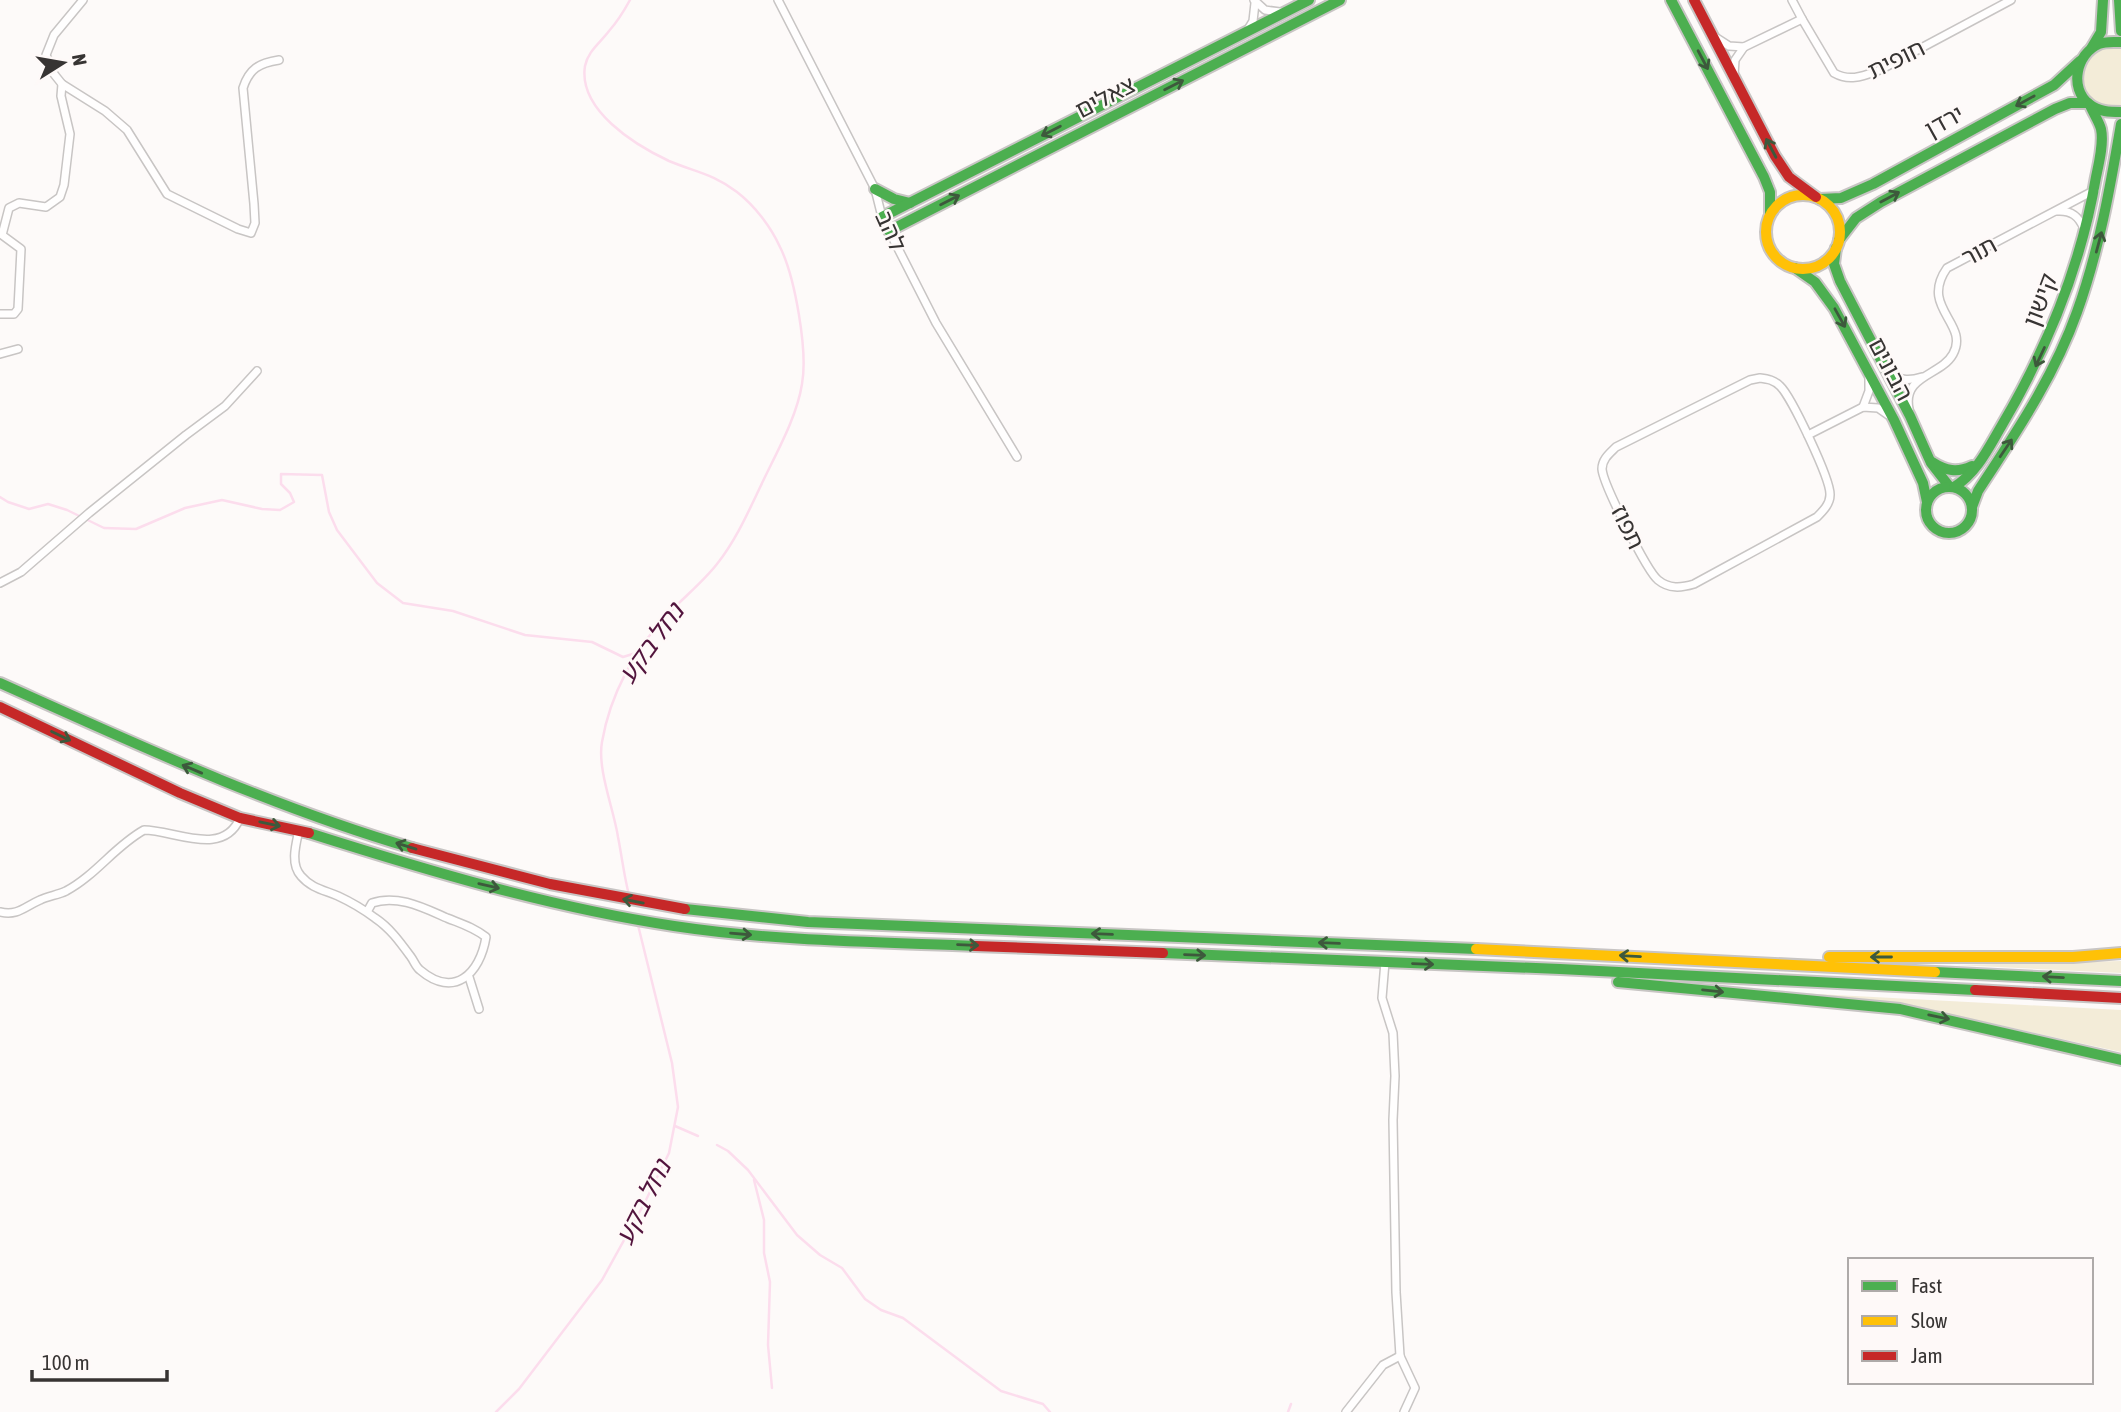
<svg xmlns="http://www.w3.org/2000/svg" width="2121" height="1412" viewBox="0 0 2121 1412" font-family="'Asap Condensed','Noto Sans Hebrew',sans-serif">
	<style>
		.green { fill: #f3ecd8 }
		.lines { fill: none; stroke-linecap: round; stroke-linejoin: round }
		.stream { stroke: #fcdded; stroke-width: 2.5 }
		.street-casing { stroke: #c8c5c4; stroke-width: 10 }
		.fast-casing { stroke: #c8c5c4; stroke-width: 14 }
		.slow-casing { stroke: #c8c5c4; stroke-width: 14 }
		.jam-casing { stroke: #c8c5c4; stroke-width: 14 }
		.street { stroke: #fffefe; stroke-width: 7 }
		.fast { stroke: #4caf50; stroke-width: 10 }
		.slow { stroke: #ffc107; stroke-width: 10 }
		.jam { stroke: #c62828; stroke-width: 10 }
		.oneway { stroke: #3d593c }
		.labels { text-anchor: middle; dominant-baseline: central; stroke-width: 5; stroke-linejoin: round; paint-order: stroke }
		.street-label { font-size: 24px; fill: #373433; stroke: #fef9f8 }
		.water-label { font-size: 26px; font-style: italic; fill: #52143d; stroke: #fef9f8 }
	</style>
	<rect width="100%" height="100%" fill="#fdfaf9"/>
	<g class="green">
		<path d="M2121,47V107C2116,107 2109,108 2104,107C2076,101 2076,61 2099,49C2105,46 2114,47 2121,47Z"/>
		<polygon points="2121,961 2121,973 1956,965"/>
		<path d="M1798,993L2121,1010V1052C2014,1029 1908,1001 1798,993Z"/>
	</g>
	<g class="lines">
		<g class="stream">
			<polyline points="0,497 8,502 29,509 48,504 67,510 104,528 136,529 185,508 222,500 262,509 280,510 294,502 290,493 281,484 281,474 322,475 329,512 337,530 377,583 403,603 453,611 525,635 592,642 623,657 639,652"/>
			<path d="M629,895C624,876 622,857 618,837C614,810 597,769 602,742C610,695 635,648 668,614C684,597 703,582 717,564C737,539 750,508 764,479C778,450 797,416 802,384C808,351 795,277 780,247C771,227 755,206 737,192C714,174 695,172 669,161C635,145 578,110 585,66C588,51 600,43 609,31C618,21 624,11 630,0"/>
			<polyline points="675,1126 698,1136"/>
			<polyline points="717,1145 728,1151 748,1170 797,1235 820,1255 842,1268 865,1299 881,1310 903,1318 1001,1391 1043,1404 1050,1412"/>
			<polyline points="754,1180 764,1220 764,1253 770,1282 768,1345 772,1388"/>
			<polyline points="496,1412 519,1389 602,1280 644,1204 669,1153 678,1107 672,1063 638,925"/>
			<polyline points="1288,1412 1291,1404"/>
		</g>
		<g class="street-casing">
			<g id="street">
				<polyline points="778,0 875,189 882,217 936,323 1017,457"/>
				<polyline points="1254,0 1265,10 1280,12"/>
				<path d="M1802,19L1834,73C1850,82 1863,76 1880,70L2011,0"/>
				<polyline points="1247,31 1253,21 1255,3"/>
				<polyline points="1715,37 1729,46 1744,47 1802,19 1792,0"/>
				<polyline points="1734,75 1735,60 1744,47"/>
				<path d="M62,84L105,111L127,130L167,194L238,229L251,233L255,223L254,204L243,88C249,69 259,63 279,60"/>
				<path d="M2057,211C2071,210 2079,216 2084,229"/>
				<polyline points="0,314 14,314 18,309 21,249 2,235 9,208 19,203 46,207 60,197 64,185 70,134 61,96 62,84 54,74 46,55 54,35 83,0"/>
				<polyline points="0,354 18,349"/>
				<path d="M1888,370C1898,381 1909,381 1922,377"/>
				<path d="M1760,378C1768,379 1774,380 1780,386C1791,396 1831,480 1830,495C1830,504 1823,511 1817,517L1694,584C1681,588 1669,589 1658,580C1647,571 1603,484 1602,469C1602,459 1610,453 1616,447L1750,380Z"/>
				<polyline points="1863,407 1869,391 1869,377"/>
				<path d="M1909,409C1902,375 1941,376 1953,354C1970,323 1919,308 1947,268L2095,190"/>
				<polyline points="1808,435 1863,407 1878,408 1888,415"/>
				<polyline points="0,583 21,572 89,513 186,435 225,406 257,371"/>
				<path d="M299,830C296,844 290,864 301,876C311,888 324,890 338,896C351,902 363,909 375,918C390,928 400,942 411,957C414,961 416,967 420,970C454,999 480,974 486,937C473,927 462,924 447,918C424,908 397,894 372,903L367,912"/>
				<path d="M0,912C18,916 24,907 40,900C48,896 58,895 66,891C96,875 115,846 144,830C174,830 223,858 240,818"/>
				<polyline points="1385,962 1382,998 1393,1033 1395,1076 1393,1120 1396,1292 1400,1356 1415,1388 1404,1412"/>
				<polyline points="469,977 479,1009"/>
				<polyline points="1346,1412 1383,1365 1400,1356"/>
			</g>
		</g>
		<g class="fast-casing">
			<g id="fast">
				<polyline points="1671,0 1764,177 1770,192 1770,214"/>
				<polyline points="2119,0 2121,31"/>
				<path d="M2121,42C2114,42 2105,41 2099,44C2076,54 2069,88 2089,104C2099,112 2110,112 2121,112"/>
				<polyline points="2092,47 2101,32 2103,0"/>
				<polyline points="875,189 894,199 910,203"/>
				<polyline points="1820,199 1841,198 1873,184 2054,85 2080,61"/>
				<polyline points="882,217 1309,0"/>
				<polyline points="889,231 1340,0"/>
				<polyline points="1839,240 1856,218 1881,202 2055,109 2070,103 2088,103"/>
				<polyline points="1836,248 1834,264 1840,281 1910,416 1931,463 1949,486"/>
				<polyline points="1795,268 1815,282 1834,308 1894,420 1923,483 1927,502"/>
				<path d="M1932,462C1946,471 1957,473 1972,466"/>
				<circle cx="1949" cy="510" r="23"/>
				<path d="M1954,487C1977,473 1989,447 2002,425C2048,347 2081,266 2096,177C2099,163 2104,143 2101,129C2099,121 2093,113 2090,105"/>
				<path d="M1972,507L1978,491C2015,434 2054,377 2077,312C2099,251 2110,188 2121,124"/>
				<path d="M0,683C136,744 269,806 412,848"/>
				<path d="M309,833C429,871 549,907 674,926C773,941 875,942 975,946"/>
				<polyline points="685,909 808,922 1476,949"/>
				<polyline points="1163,953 1560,969 1975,990"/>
				<polyline points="1935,972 2121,981"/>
				<polyline points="1618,982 1900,1009 2121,1060"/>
			</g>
		</g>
		<g class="slow-casing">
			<g id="slow">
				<circle cx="1803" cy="232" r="37"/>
				<polyline points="1476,949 1935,972"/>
				<polyline points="1829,957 2073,957 2121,953"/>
			</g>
		</g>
		<g class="jam-casing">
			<g id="jam">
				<polyline points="1694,0 1775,156 1789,177 1816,197"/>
				<polyline points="0,707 180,793 240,818 309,833"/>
				<polyline points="412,848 550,884 685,909"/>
				<polyline points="975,946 1163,953"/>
				<polyline points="1975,990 2121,998"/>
			</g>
		</g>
		<use href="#street" class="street"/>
		<use href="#fast" class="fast"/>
		<use href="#slow" class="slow"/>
		<use href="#jam" class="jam"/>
	</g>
	<defs><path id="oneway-shaft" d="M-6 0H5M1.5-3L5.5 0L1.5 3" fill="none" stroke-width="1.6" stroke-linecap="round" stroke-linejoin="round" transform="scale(1.75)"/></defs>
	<g class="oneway">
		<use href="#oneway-shaft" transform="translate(1703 60) rotate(62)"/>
		<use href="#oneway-shaft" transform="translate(1174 85) rotate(-27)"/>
		<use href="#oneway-shaft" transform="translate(2025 101) rotate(151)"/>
		<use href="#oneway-shaft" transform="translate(1051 131) rotate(153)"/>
		<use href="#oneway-shaft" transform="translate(1771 148) rotate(-118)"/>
		<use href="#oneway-shaft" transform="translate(1890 197) rotate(-28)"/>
		<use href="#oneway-shaft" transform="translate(950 200) rotate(-27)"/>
		<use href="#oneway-shaft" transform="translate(2099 242) rotate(-75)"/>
		<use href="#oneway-shaft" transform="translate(1840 318) rotate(61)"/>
		<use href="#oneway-shaft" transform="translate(2040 357) rotate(115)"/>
		<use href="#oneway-shaft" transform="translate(2006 448) rotate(-56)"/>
		<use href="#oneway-shaft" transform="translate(61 736) rotate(26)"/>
		<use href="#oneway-shaft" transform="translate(192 769) rotate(-157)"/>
		<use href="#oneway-shaft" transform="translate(270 824) rotate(12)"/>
		<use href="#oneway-shaft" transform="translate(406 846) rotate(-163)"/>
		<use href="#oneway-shaft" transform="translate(489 886) rotate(13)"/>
		<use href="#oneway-shaft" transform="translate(633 901) rotate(-169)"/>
		<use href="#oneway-shaft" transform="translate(741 934) rotate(5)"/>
		<use href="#oneway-shaft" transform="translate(1102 934) rotate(-178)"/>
		<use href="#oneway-shaft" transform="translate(1329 943) rotate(-178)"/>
		<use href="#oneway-shaft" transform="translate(968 945) rotate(2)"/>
		<use href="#oneway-shaft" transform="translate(1195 955) rotate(2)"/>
		<use href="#oneway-shaft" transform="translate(1630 956) rotate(-177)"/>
		<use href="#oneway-shaft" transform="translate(1881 957) rotate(180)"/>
		<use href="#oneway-shaft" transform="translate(1423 964) rotate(2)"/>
		<use href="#oneway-shaft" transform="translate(2053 977) rotate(-177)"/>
		<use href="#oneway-shaft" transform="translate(1713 991) rotate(6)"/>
		<use href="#oneway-shaft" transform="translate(1939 1017) rotate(12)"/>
	</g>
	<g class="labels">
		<g class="street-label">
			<text transform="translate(1896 59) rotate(-26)">חופית</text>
			<text transform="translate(1105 97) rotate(-27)">צאלים</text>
			<text transform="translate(1944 121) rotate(-29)">ירדן</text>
			<text transform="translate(891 231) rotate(66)">להב</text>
			<text transform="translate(1979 251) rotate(-28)">תור</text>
			<text transform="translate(2040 300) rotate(-69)">קישון</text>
			<text transform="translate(1891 369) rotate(62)">הבונים</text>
			<text transform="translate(1628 527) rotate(64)">תפוז</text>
		</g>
		<g class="water-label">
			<text transform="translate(651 643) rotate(-54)">נחל בקע</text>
			<text transform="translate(643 1202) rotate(-63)">נחל בקע</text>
		</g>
	</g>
	<rect x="1848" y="1258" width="245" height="126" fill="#fef9f8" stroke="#aeaaa9" stroke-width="2"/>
	<rect x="1862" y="1281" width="35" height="10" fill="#4caf50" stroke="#aeaaa9" stroke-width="2"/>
	<text x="1911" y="1293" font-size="21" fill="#373433">Fast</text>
	<rect x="1862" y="1316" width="35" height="10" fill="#ffc107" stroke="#aeaaa9" stroke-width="2"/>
	<text x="1911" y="1328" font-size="21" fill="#373433">Slow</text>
	<rect x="1862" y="1351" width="35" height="10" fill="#c62828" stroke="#aeaaa9" stroke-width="2"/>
	<text x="1911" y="1363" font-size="21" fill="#373433">Jam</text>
	<g transform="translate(63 63) rotate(79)" stroke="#fef9f8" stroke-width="5" paint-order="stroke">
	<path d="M0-5L12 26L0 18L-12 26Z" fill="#373433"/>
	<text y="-10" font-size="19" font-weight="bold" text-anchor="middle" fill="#373433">N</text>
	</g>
	<path d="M32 1370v10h135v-10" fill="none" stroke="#373433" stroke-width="3.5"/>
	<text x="42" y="1370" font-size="21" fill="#373433" stroke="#fef9f8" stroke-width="5" paint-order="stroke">100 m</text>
</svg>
